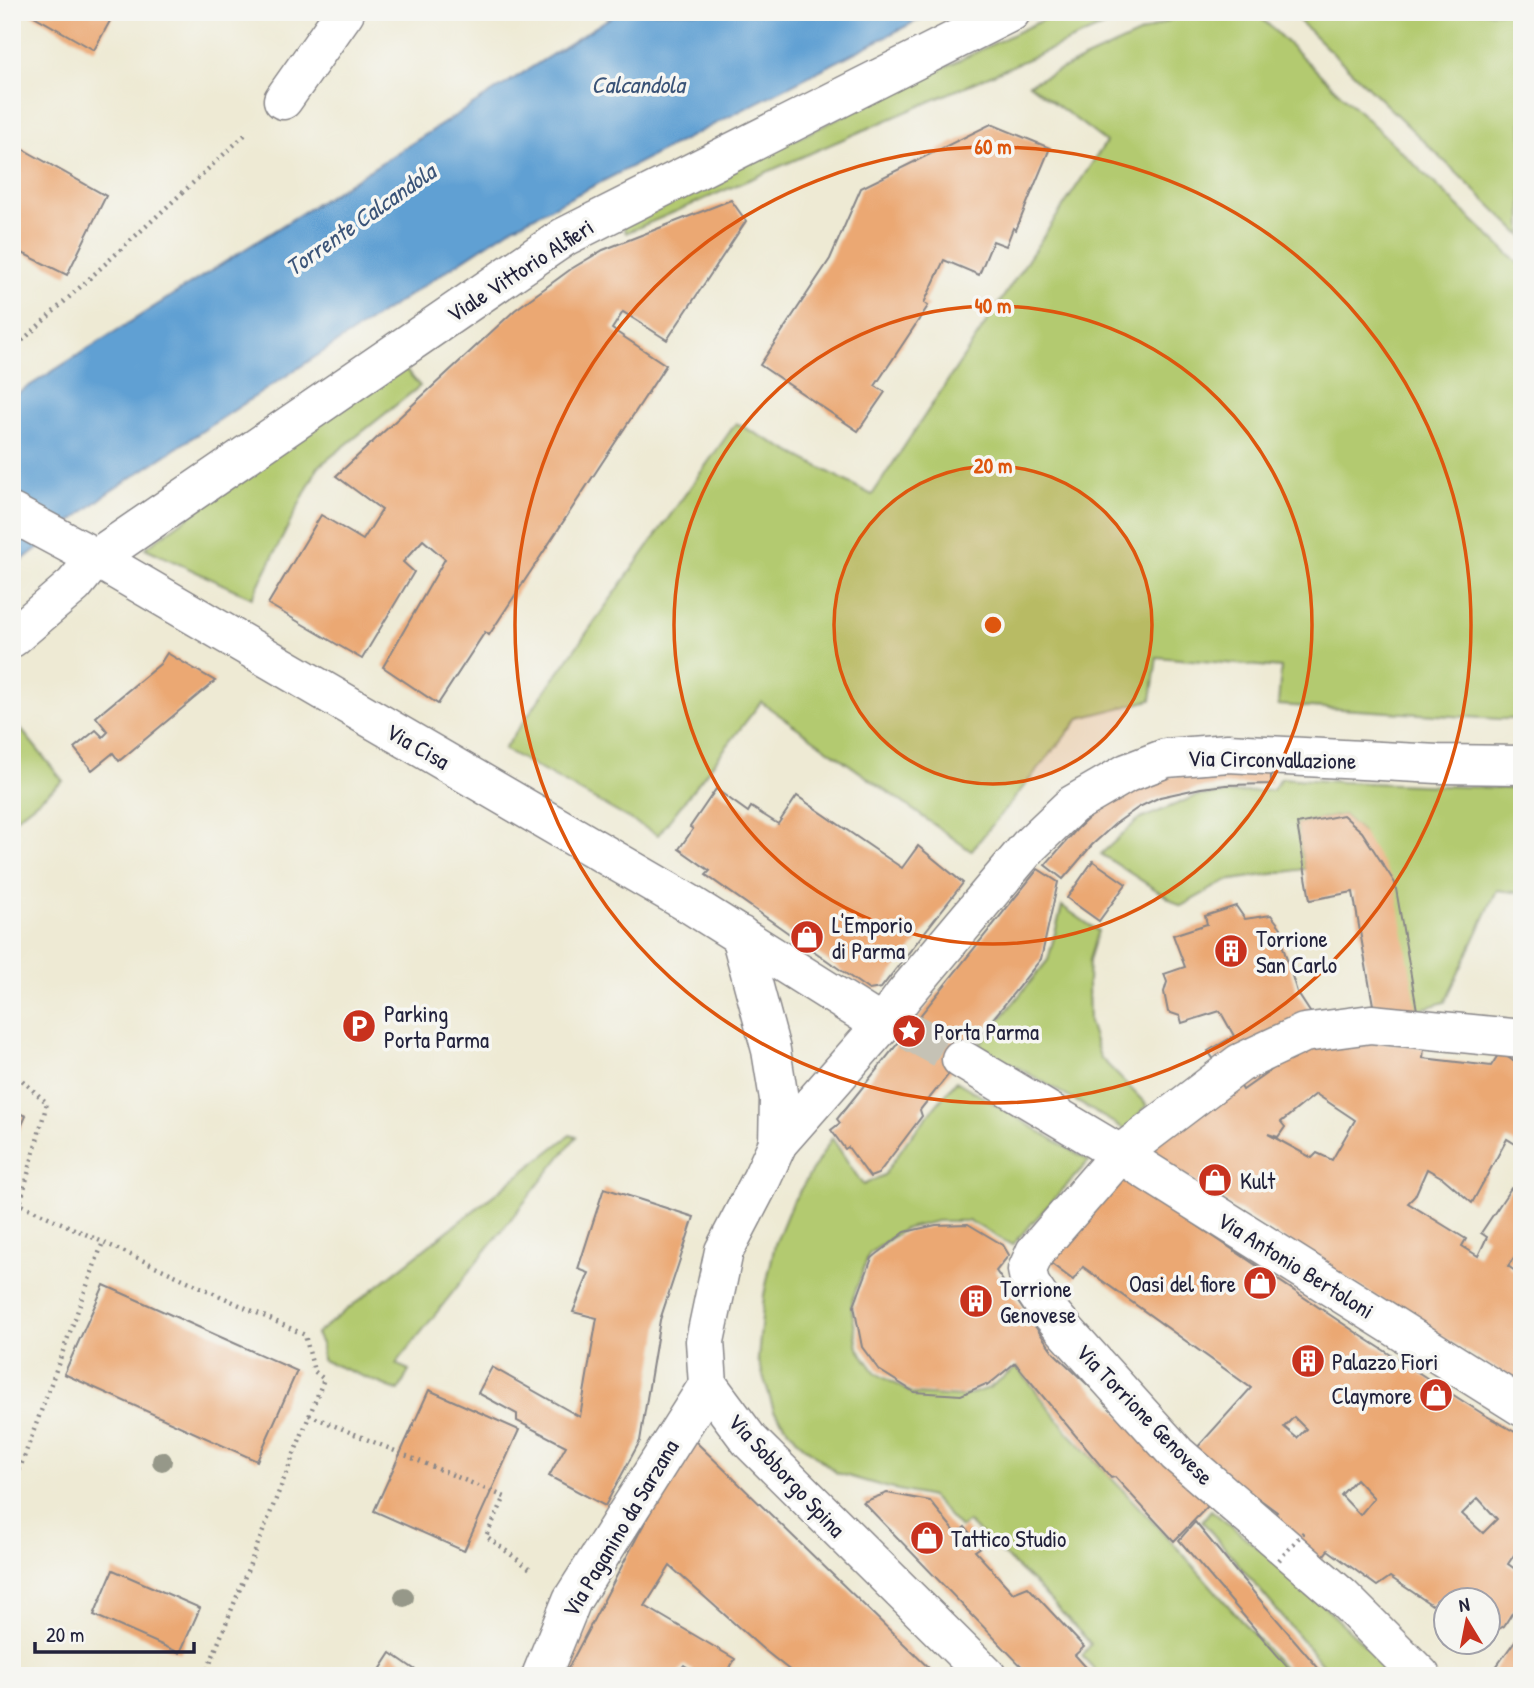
<svg xmlns="http://www.w3.org/2000/svg" width="1534" height="1688" viewBox="0 0 1534 1688" font-family="'Patrick Hand',sans-serif">
	<style>
		.green { fill: #b3ca6f; stroke: #6a7655; stroke-width: 2 }
		.water { fill: #61a0d3; stroke: #426187; stroke-width: 2 }
		.building { fill: #eba873; fill-rule: evenodd }
		.lines { fill: none; stroke-linecap: round; stroke-linejoin: round }
		.street-tunnel { stroke: #c5c2b5; stroke-width: 38; stroke-dasharray: 38 19; stroke-linecap: butt }
		.street-casing { stroke: #888688; stroke-width: 41 }
		.secondary-casing { stroke: #888688; stroke-width: 41 }
		.path { stroke: #888688; stroke-width: 4.5; stroke-dasharray: 2 5; stroke-linecap: butt }
		.street { stroke: #fff; stroke-width: 38 }
		.secondary { stroke: #fff; stroke-width: 38 }
		.path-bridge { stroke: #888688; stroke-width: 4.5; stroke-dasharray: 2 5; stroke-linecap: butt }
		.tree { fill: #969889 }
		.ring { fill: none; stroke: #de560e; stroke-width: 3.5 }
		.labels { text-anchor: middle; dominant-baseline: central; stroke-width: 7; stroke-linejoin: round; paint-order: stroke }
		.street-label { font-size: 23px; fill: #22223b; stroke: #f6f6f2 }
		.poi-label { font-size: 23px; fill: #22223b; stroke: #f6f6f2; text-anchor: start }
		.water-label { font-size: 24px; font-style: italic; fill: #3b5478; stroke: #f6f6f2 }
		.centre { fill: #de560e; stroke: #f6f6f2; stroke-width: 3.5 }
		.ring-label { font-size: 21px; text-anchor: middle; font-weight: bold; fill: #de560e; stroke: #f6f6f2; stroke-width: 7; stroke-linejoin: round; paint-order: stroke }
	</style>
	<rect width="100%" height="100%" fill="#f6f6f2"/>
	<filter id="ink" filterUnits="userSpaceOnUse"><feTurbulence type="fractalNoise" baseFrequency=".0143" numOctaves="2"/><feDisplacementMap in="SourceGraphic" scale="14" xChannelSelector="R" yChannelSelector="G"/><feConvolveMatrix kernelMatrix="1 2 1 2 8 2 1 2 1" color-interpolation-filters="sRGB"/></filter>
	<filter id="wash" filterUnits="userSpaceOnUse"><feTurbulence type="fractalNoise" baseFrequency=".00686" numOctaves="4" result="noise"/><feDisplacementMap in="SourceGraphic" scale="28" xChannelSelector="R" yChannelSelector="G"/><feGaussianBlur stdDeviation="1.57" result="paint"/><feColorMatrix in="noise" values="0 0 0 0 0 0 0 0 0 0 0 0 0 0 0 0 0 1.4 0 .05"/><feComposite in="paint" operator="in"/></filter>
	<g filter="url(#wash)">
		<rect width="100%" height="100%" fill="#eeead4"/>
		<g class="green">
			<polygon points="1059,12 1140,12 1095,30 626,233 622,223"/>
			<polygon points="1187,12 1255,12 1522,267 1522,719 1499,719 1278,705 1281,668 1157,657 1151,700 1080,718 971,851 761,702 658,835 504,749 736,423 872,495 1106,142 1029,84"/>
			<polygon points="1290,12 1522,12 1522,236"/>
			<polygon points="401,364 420,386 318,467 252,598 145,548"/>
			<polygon points="12,718 63,781 12,821"/>
			<polygon points="1281,778 1342,782 1522,789 1522,893 1497,890 1445,1002 1417,1010 1362,832 1343,815 1297,824 1305,869 1226,881 1181,906 1101,854 1138,820 1196,796 1273,790"/>
			<polygon points="1062,906 1098,931 1089,960 1088,983 1089,1022 1100,1057 1147,1105 1126,1130 979,1045 1048,960"/>
			<polygon points="956,1081 1089,1161 1012,1245 969,1221 937,1221 904,1229 869,1254 851,1304 858,1348 876,1373 913,1394 961,1397 989,1388 1017,1367 1069,1433 1183,1554 1290,1676 1101,1676 1082,1656 1091,1644 1034,1583 968,1522 960,1528 931,1497 889,1488 837,1473 799,1442 774,1411 758,1359 764,1295 775,1244 791,1205 832,1138 863,1185 884,1175 907,1141"/>
			<polygon points="570,1135 576,1137 396,1364 409,1370 399,1391 322,1360 321,1344 316,1334"/>
			<polygon points="1211,1510 1280,1565 1398,1676 1332,1676 1202,1521"/>
		</g>
		<polygon class="water" points="619,12 934,12 513,227 108,493 12,568 12,397"/>
		<g id="blocks">
			<g class="building">
				<polygon points="27,12 115,12 94,50"/>
				<polygon points="991,124 1050,148 1016,230 1013,228 1006,246 993,241 979,275 944,260 924,303 928,306 875,386 885,392 858,431 760,365 830,259 861,188"/>
				<polygon points="12,143 106,196 67,275 14,249 18,240 12,237"/>
				<polygon points="731,200 746,221 667,340 623,312 612,329 666,365 489,635 485,632 438,704 383,667 445,559 423,540 403,562 414,572 362,659 268,604 321,515 363,540 382,510 336,476 515,310 571,269 603,250"/>
				<polygon points="167,653 215,681 119,761 113,753 92,770 74,748 96,730 103,737 108,732 96,717 160,664"/>
				<polygon points="1271,769 1271,784 1226,785 1201,788 1160,797 1139,807 1115,824 1092,845 1063,879 1045,865 1077,829 1101,806 1151,778"/>
				<polygon points="716,789 748,812 751,807 778,824 797,796 902,868 918,846 963,883 881,988 869,990 706,875 710,871 679,849 693,829 690,827"/>
				<polygon points="1343,815 1362,832 1395,883 1417,1010 1373,1005 1353,892 1310,900 1297,824"/>
				<polygon points="1093,861 1126,884 1099,921 1067,898"/>
				<polygon points="1038,869 1058,882 1041,959 920,1110 922,1116 878,1174 870,1177 848,1147 845,1149 831,1130 840,1123 837,1119"/>
				<polygon points="1236,906 1245,919 1271,915 1281,928 1279,934 1297,992 1312,1015 1217,1064 1208,1051 1234,1036 1220,1011 1182,1023 1180,1016 1168,1012 1164,992 1167,982 1164,974 1185,967 1173,935 1207,924 1205,916"/>
				<path d="M1344,1038L1424,1048L1423,1058L1491,1066L1500,1052L1522,1067V1148L1507,1139L1472,1203L1443,1178L1427,1169L1415,1196L1408,1203L1466,1239L1462,1246L1478,1256L1487,1237L1481,1233L1511,1188L1522,1195V1257L1517,1253L1508,1266L1522,1276V1384L1362,1288L1144,1150L1240,1085L1243,1090L1277,1066L1272,1063ZM1316,1094L1355,1120L1332,1160L1317,1153L1312,1158L1268,1134L1278,1137L1285,1127L1281,1122Z"/>
				<polygon points="12,1110 26,1116 12,1147"/>
				<path d="M1116,1173L1153,1196L1360,1335L1483,1414L1522,1436V1552L1518,1549L1508,1564L1522,1574V1609L1517,1605L1504,1626L1488,1635V1600H1446V1606L1437,1600L1432,1605L1390,1577L1377,1586L1328,1550L1319,1561L1269,1522L1277,1512L1194,1451L1251,1388L1083,1267L1073,1280L1041,1256ZM1294,1417L1306,1429L1297,1438L1284,1427ZM1356,1479L1374,1498L1360,1515L1341,1495ZM1478,1498L1497,1519L1483,1533L1462,1514Z"/>
				<polygon points="604,1188 694,1217 660,1320 640,1441 605,1506 549,1476 566,1446 517,1421 517,1414 478,1393 492,1367 580,1417 597,1318 573,1312 589,1273 578,1269"/>
				<polygon points="968,1224 1003,1245 1009,1255 996,1271 1054,1353 1212,1502 1174,1541 1115,1477 1111,1478 1015,1363 987,1386 986,1384 961,1395 914,1392 879,1370 862,1347 854,1306 872,1258 905,1232 936,1225"/>
				<polygon points="104,1285 297,1371 257,1461 64,1374"/>
				<polygon points="429,1390 519,1430 464,1551 374,1511"/>
				<polygon points="696,1442 937,1676 797,1676 763,1649 670,1566 645,1606 735,1659 725,1676 701,1676 684,1665 676,1676 564,1676 686,1444"/>
				<polygon points="887,1493 930,1501 957,1534 965,1527 981,1547 975,1551 1013,1593 1028,1587 1084,1647 1075,1655 1094,1676 1031,1676 863,1502"/>
				<polygon points="1195,1522 1233,1568 1325,1676 1295,1676 1179,1540"/>
				<polygon points="113,1570 200,1608 180,1653 94,1615"/>
				<polygon points="1522,1631 1522,1676 1493,1676 1491,1674"/>
				<polygon points="391,1653 424,1676 376,1676"/>
			</g>
		</g>
	</g>
	<g filter="url(#ink)">
		<use href="#blocks" fill-opacity="0" stroke="#888688" stroke-width="2"/>
		<g class="lines">
			<polyline class="street-tunnel" points="909,1031 961,1059"/>
			<g class="street-casing">
				<g id="street">
					<polyline points="283,100 345,12"/>
					<polyline points="961,1059 1120,1154 1522,1407"/>
					<polyline points="541,1676 572,1600 708,1385"/>
					<polyline points="1421,1676 1342,1597 1177,1454 1065,1330 1044,1305 1030,1284 1027,1270 1035,1252 1120,1154 1240,1063 1304,1033 1371,1024 1522,1039"/>
				</g>
			</g>
			<g class="secondary-casing">
				<g id="secondary">
					<polyline points="12,513 96,558 688,903 882,1025"/>
					<polyline points="12,638 74,585 96,558 564,237 1011,12"/>
					<polyline points="740,935 771,1050 779,1099 778,1143"/>
					<polyline points="987,1676 749,1440 708,1385 705,1341 724,1251 762,1178 778,1143 882,1025 904,995 1029,846 1072,805 1127,773 1166,758 1228,753 1438,764 1522,765"/>
				</g>
			</g>
			<g class="path">
				<polyline points="12,350 248,132"/>
				<polyline points="12,1071 47,1103 20,1204 305,1335 314,1371 324,1379 205,1676"/>
				<polyline points="309,1415 505,1497 486,1536 533,1571"/>
				<polyline points="12,1490 103,1242"/>
			</g>
			<use href="#street" class="street"/>
			<use href="#secondary" class="secondary"/>
			<polyline class="path-bridge" points="1279,1560 1304,1532"/>
		</g>
		<g class="tree">
			<circle cx="162" cy="1461" r="10"/>
			<circle cx="404" cy="1597" r="10"/>
		</g>
	</g>
	<circle cx="993" cy="625" r="159" fill="#de560e" fill-opacity=".12"/>
	<g class="ring">
		<circle cx="993" cy="625" r="159"/>
		<circle cx="993" cy="625" r="319"/>
		<circle cx="993" cy="625" r="478"/>
	</g>
	<defs>
		<g id="shop-disc" transform="scale(1.75)"><circle r="9.5" fill="#c8321e" stroke="#f6f6f2"/><path d="M-5-2.5h2.3a2.7 3.5 0 0 1 5.4 0H5L5.5 6h-11ZM-1.5-2.5h3a1.5 2.3 0 0 0-3 0Z" fill="#fff"/></g>
		<g id="building-disc" transform="scale(1.75)"><circle r="9.5" fill="#c8321e" stroke="#f6f6f2"/><path d="M-4-6H4V6H1V3H-1V6H-4ZM-2.5-4.3h1.7v1.8h-1.7ZM.8-4.3h1.7v1.8H.8ZM-2.5-1h1.7V.8h-1.7ZM.8-1h1.7V.8H.8Z" fill="#fff"/></g>
		<g id="parking-disc" transform="scale(1.75)"><circle r="9.5" fill="#c8321e" stroke="#f6f6f2"/><path d="M-3.5-5.5H1a3.5 3.5 0 0 1 0 7H-1V5.5H-3.5ZM-1-3.4V-.6H.8a1.4 1.4 0 0 0 0-2.8Z" fill="#fff"/></g>
		<g id="sight-disc" transform="scale(1.75)"><circle r="9.5" fill="#c8321e" stroke="#f6f6f2"/><path d="M0-6L1.8-2.2L6-1.7L2.9 1.2L3.7 5.4L0 3.3L-3.7 5.4L-2.9 1.2L-6-1.7L-1.8-2.2Z" fill="#fff"/></g>
	</defs>
	<g fill-rule="evenodd">
		<use href="#shop-disc" x="807" y="937"/>
		<use href="#building-disc" x="1231" y="951"/>
		<use href="#parking-disc" x="359" y="1026"/>
		<use href="#sight-disc" x="909" y="1031"/>
		<use href="#shop-disc" x="1215" y="1180"/>
		<use href="#shop-disc" x="1260" y="1283"/>
		<use href="#building-disc" x="976" y="1301"/>
		<use href="#building-disc" x="1308" y="1361"/>
		<use href="#shop-disc" x="1436" y="1395"/>
		<use href="#shop-disc" x="927" y="1538"/>
	</g>
	<g class="labels">
		<g class="street-label">
			<text transform="translate(520 270) rotate(-33)">Viale Vittorio Alfieri</text>
			<text transform="translate(418 746) rotate(30)">Via Cisa</text>
			<text transform="translate(1272 759) rotate(1)">Via Circonvallazione</text>
			<text transform="translate(1296 1265) rotate(32)">Via Antonio Bertoloni</text>
			<text transform="translate(1145 1414) rotate(46)">Via Torrione Genovese</text>
			<text transform="translate(787 1475) rotate(47)">Via Sobborgo Spina</text>
			<text transform="translate(620 1528) rotate(-59)">Via Paganino da Sarzana</text>
		</g>
		<g class="poi-label">
			<text x="832" y="924">L'Emporio<tspan x="832" dy="26">di Parma</tspan></text>
			<text x="1256" y="938">Torrione<tspan x="1256" dy="26">San Carlo</tspan></text>
			<text x="384" y="1013">Parking<tspan x="384" dy="26">Porta Parma</tspan></text>
			<text x="934" y="1031">Porta Parma</text>
			<text x="1240" y="1180">Kult</text>
			<text x="1236" y="1283" text-anchor="end">Oasi del fiore</text>
			<text x="1000" y="1288">Torrione<tspan x="1000" dy="26">Genovese</tspan></text>
			<text x="1332" y="1361">Palazzo Fiori</text>
			<text x="1412" y="1395" text-anchor="end">Claymore</text>
			<text x="951" y="1538">Tattico Studio</text>
		</g>
		<g class="water-label">
			<text x="638" y="84">Calcandola</text>
			<text transform="translate(360 219) rotate(-35)">Torrente Calcandola</text>
		</g>
	</g>
	<circle cx="993" cy="625" r="10" class="centre"/>
	<g class="ring-label">
		<text x="993" y="154">60 m</text>
		<text x="993" y="313">40 m</text>
		<text x="993" y="473">20 m</text>
	</g>
	<rect width="1534" height="1688" fill="none" stroke="#f6f6f2" stroke-width="42"/>
	<g transform="translate(1467 1621) rotate(350)"><circle r="33" fill="#f6f6f2" stroke="#a1a1a9" stroke-width="2"/>
	<path d="M0-5L12 26L0 18L-12 26Z" fill="#c8321e"/>
	<text y="-10" font-size="19" font-weight="bold" text-anchor="middle" fill="#22223b">N</text>
	</g>
	<path d="M35 1642v10h159v-10" fill="none" stroke="#22223b" stroke-width="3.5"/>
	<text x="46" y="1642" font-size="21" fill="#22223b" stroke="#f6f6f2" stroke-width="5" paint-order="stroke">20 m</text>
</svg>
